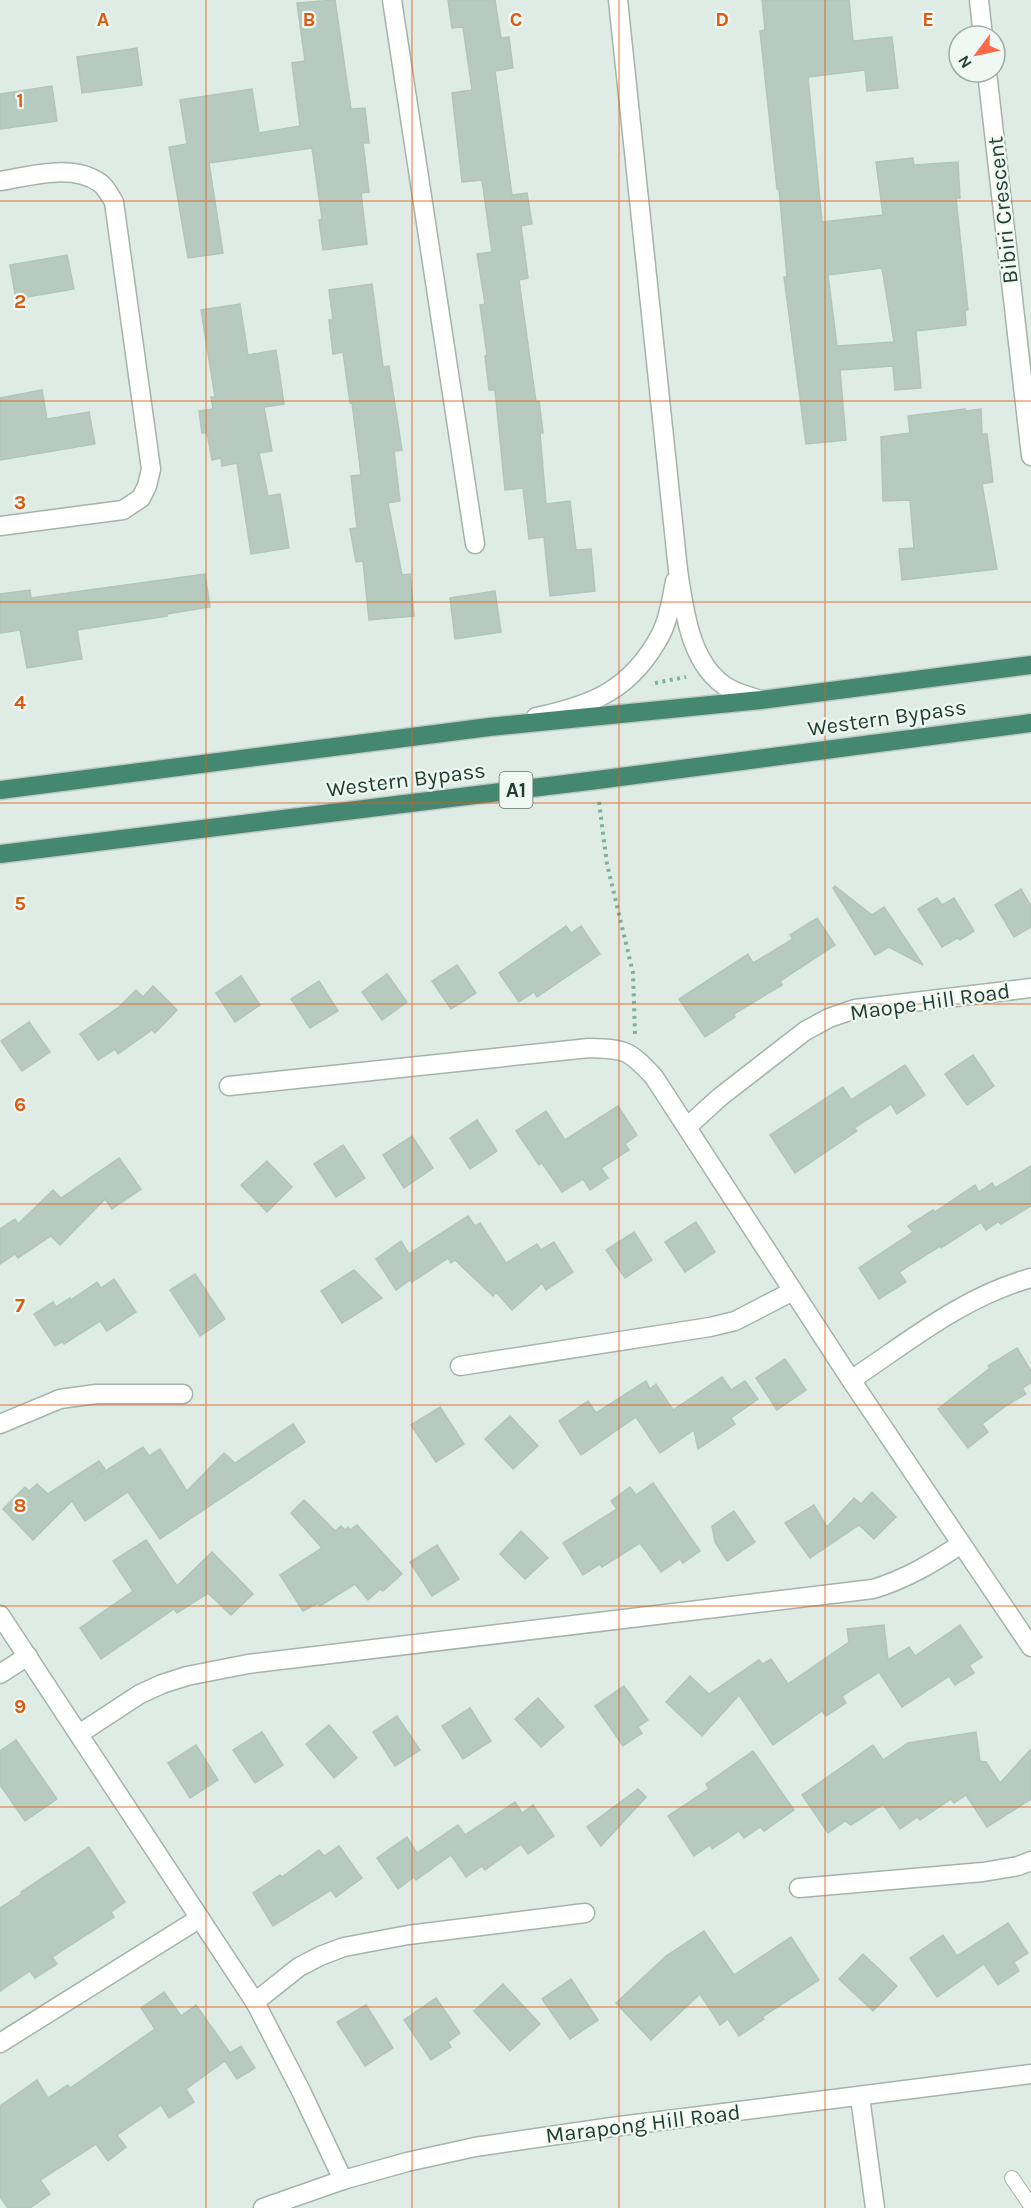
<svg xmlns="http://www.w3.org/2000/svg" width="1031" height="2208" viewBox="0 0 1031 2208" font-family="Karla,sans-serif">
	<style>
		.building { fill: #b7cac0; stroke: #b1c6bb; stroke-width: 1.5; fill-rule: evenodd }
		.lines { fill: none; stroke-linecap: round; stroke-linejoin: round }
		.service-casing { stroke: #a2b4ac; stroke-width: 16 }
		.minor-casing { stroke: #a2b4ac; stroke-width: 21 }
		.tertiary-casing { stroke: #a2b4ac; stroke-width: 21 }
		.trunk-casing { stroke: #c0c9c6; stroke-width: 21 }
		.path { stroke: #7cb29d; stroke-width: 4; stroke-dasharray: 3 4.5; stroke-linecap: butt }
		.service { stroke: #fff; stroke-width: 14 }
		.minor { stroke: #fff; stroke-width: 18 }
		.tertiary { stroke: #fff; stroke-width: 18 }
		.trunk { stroke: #448872; stroke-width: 18 }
		.grid { fill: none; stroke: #de580e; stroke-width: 1.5; stroke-opacity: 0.55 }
		.labels { text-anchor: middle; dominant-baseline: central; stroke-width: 4.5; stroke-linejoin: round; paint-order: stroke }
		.shield { fill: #f0f8f3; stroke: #5e756c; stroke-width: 1.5 }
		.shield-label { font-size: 21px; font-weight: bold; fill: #1f3d32 }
		.street-label { font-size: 22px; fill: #1f3d32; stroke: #f0f8f3 }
		.grid-label { font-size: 20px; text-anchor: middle; font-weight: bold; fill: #de580e; stroke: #f0f8f3; stroke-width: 4.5; stroke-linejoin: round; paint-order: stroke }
	</style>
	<rect width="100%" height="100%" fill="#dfece5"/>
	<g class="building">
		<polygon points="335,0 351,109 365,108 369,143 363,143 369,192 361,193 367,244 323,250 319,220 322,219 312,148 209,163 223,253 188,258 169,147 187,144 180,100 252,89 259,133 300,126 292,63 305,61 297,3"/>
		<polygon points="448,0 495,0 501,38 509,37 513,68 495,71 512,195 527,193 532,224 521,226 528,278 519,280 536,402 539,401 543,433 540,433 546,504 570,501 576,550 591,549 595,591 550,596 544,537 529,539 523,488 505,490 495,390 489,390 485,356 487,355 480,305 485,304 477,254 492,252 482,180 462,182 452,93 472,90 463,27 452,28"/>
		<path d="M762,0H849L853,41L892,37L898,88L867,91L865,70L808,77L822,222L883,215L876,162L913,158L914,165L958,162L960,198H956L968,310H965L966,325L916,331L921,388L895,390L893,366L840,370L846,440L806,444L784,277H787L779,189H777L760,31L765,30ZM882,268L894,342L837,346L828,275Z"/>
		<polygon points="137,48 142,85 82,93 77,57"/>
		<polygon points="52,86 57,121 0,129 0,94"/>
		<polygon points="67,255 74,289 16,299 10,265"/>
		<polygon points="372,284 383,367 389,366 402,450 394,451 400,501 388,503 402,575 410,574 414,616 369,620 363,561 356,562 350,529 357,528 351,476 361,475 352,403 350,403 343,352 333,354 329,320 333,320 329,290"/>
		<polygon points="240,304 248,355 276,350 284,404 264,407 272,451 259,453 268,496 280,494 289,548 251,554 237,463 222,466 221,458 212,460 207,433 202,433 199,411 213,409 211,397 215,397 201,310"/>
		<polygon points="42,390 47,419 89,412 95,444 0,460 0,398"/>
		<polygon points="965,409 965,411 981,409 982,434 987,434 993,482 982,484 997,569 902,580 899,549 914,548 910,500 883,501 881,437 910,433 908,416"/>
		<polygon points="205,574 210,607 167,614 167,616 77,630 82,659 27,668 20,630 0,633 0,594 30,590 31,598"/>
		<polygon points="495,591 501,632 455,639 450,598"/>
		<polygon points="835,886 872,915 884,907 923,965 889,947 875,955 833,888"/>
		<polygon points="1021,889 1031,906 1031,927 1014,937 995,905"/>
		<polygon points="937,898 942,905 954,898 974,931 960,940 957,938 942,947 918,909"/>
		<polygon points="817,918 835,945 780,981 782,985 734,1014 735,1017 705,1037 679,999 748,954 753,963 793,939 790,935"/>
		<polygon points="566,926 571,933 581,926 600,954 537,997 534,992 519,1002 499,973"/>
		<polygon points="457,965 476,993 451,1009 432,981"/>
		<polygon points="387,974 407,1002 382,1020 362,992"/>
		<polygon points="241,976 260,1005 235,1022 216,993"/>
		<polygon points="319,981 338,1011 310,1028 291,999"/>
		<polygon points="153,986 177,1010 155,1033 152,1030 118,1054 115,1049 98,1060 80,1034 119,1007 136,990 143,997"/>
		<polygon points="29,1022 50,1052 22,1071 1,1041"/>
		<polygon points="973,1055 994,1086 967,1105 945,1074"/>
		<polygon points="905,1065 925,1095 897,1114 891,1104 854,1128 857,1131 795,1173 770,1135 843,1087 851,1100"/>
		<polygon points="618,1106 637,1135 625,1144 629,1150 601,1168 608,1178 590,1190 583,1179 562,1192 542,1163 539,1165 516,1131 546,1111 565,1140"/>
		<polygon points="477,1120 497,1151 470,1169 450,1138"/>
		<polygon points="412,1136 433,1168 404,1188 383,1155"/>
		<polygon points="343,1145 365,1178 336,1197 314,1164"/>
		<polygon points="119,1158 141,1189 112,1209 105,1199 60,1245 51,1236 18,1258 15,1254 0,1264 0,1229 15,1219 18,1224 53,1190 61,1198"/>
		<polygon points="267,1161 292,1187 267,1212 241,1185"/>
		<polygon points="1031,1166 1031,1206 1001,1224 998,1222 986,1230 981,1222 941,1248 940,1246 899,1272 906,1282 879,1299 859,1268 913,1232 908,1226 933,1210 935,1212 975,1185 979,1192 992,1183 995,1188"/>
		<polygon points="468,1216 475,1226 480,1223 506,1263 537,1244 541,1250 554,1242 573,1272 546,1290 542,1283 512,1310 496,1292 493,1296 455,1260 451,1263 448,1258 412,1282 410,1280 396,1290 376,1259 401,1241 409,1254"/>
		<polygon points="696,1222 715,1252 685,1272 665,1242"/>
		<polygon points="634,1232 652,1260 625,1278 606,1250"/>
		<polygon points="354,1270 382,1298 342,1323 321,1291"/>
		<polygon points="195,1274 225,1319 200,1336 170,1290"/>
		<polygon points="114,1279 136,1312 107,1331 100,1321 64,1344 62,1342 55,1346 34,1314 53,1302 56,1307 70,1298 71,1300 97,1282 101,1288"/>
		<polygon points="1017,1348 1031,1371 1031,1383 1022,1388 1026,1394 1007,1405 982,1424 988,1432 968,1448 938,1409 990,1368 988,1366"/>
		<polygon points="785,1359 806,1390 777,1410 756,1378"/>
		<polygon points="722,1377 731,1390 745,1381 758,1399 731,1418 735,1424 698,1449 694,1430 660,1453 636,1417 581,1455 559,1421 588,1401 596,1413 646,1381 650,1389 656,1384 673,1410"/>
		<polygon points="440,1407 464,1444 436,1462 411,1425"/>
		<polygon points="510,1416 538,1446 513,1469 485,1439"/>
		<polygon points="293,1424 305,1442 160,1539 128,1492 85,1521 72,1501 33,1540 3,1509 25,1487 29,1491 37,1484 48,1494 99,1461 105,1469 96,1477 143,1447 149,1456 160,1449 187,1491 224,1453 235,1463"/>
		<polygon points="653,1483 700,1551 683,1563 680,1559 661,1572 640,1543 602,1567 600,1564 583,1575 563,1543 617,1509 611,1501 630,1487 636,1495"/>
		<polygon points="872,1492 896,1517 874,1539 859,1525 810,1558 785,1523 814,1505 827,1527 854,1498 861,1504"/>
		<polygon points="304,1500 335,1531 341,1526 345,1530 348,1527 350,1530 357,1525 402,1574 383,1591 380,1589 368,1600 355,1584 320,1606 318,1603 303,1611 280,1575 322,1548 291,1513"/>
		<polygon points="734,1511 755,1542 727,1561 715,1542 712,1526"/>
		<polygon points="521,1531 548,1558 525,1579 500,1554"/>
		<polygon points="146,1540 177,1586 212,1552 253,1594 231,1615 208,1593 177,1613 174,1609 101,1659 80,1628 133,1591 113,1561"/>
		<polygon points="437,1545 459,1579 432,1596 410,1562"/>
		<polygon points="884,1625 888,1660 909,1647 915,1656 960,1625 982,1657 969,1665 974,1673 955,1685 949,1676 902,1707 879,1672 842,1696 846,1703 826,1716 822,1711 773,1745 739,1695 702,1736 666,1702 690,1676 709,1694 759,1660 763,1664 771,1659 788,1684 849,1642 847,1629"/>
		<polygon points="624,1686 648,1720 638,1727 642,1733 623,1746 595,1706"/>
		<polygon points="538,1698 564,1727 541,1747 515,1719"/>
		<polygon points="470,1708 491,1741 463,1759 442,1726"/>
		<polygon points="397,1716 420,1750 395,1766 373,1732"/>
		<polygon points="329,1725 357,1758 334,1778 306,1744"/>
		<polygon points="262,1732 283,1765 255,1783 233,1750"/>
		<polygon points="976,1732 980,1761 986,1762 1000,1783 1031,1749 1031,1799 987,1827 966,1795 954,1803 951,1799 920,1820 917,1817 900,1829 883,1804 851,1825 845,1821 828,1833 802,1795 873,1745 883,1760 908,1743"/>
		<polygon points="16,1740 57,1799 25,1821 0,1785 0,1751"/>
		<polygon points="196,1745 218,1780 190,1798 168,1763"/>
		<polygon points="753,1751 794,1810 764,1831 760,1827 744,1838 739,1831 712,1849 710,1845 694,1856 668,1816 709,1789 706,1784"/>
		<polygon points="638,1789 646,1797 601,1846 587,1827"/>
		<polygon points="515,1802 522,1813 533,1805 554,1836 528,1854 521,1844 485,1870 482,1866 466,1877 451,1855 416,1880 414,1877 398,1889 377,1858 407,1837 417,1853 458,1825 465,1835"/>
		<polygon points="339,1846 362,1878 336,1897 331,1890 273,1926 253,1893 280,1875 282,1877 319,1850 324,1856"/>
		<polygon points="89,1847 125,1902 111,1912 114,1917 52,1957 57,1964 35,1978 30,1971 0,1991 0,1908 22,1894 21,1892"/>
		<polygon points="1008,1923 1028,1953 1014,1962 1019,1971 998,1985 984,1964 937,1997 910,1958 943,1935 957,1956"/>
		<polygon points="704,1931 734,1975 791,1937 819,1980 762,2017 764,2019 739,2036 728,2019 720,2025 700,1994 651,2040 616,2003 666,1956"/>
		<polygon points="863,1954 897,1986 873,2011 839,1979"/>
		<polygon points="571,1979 598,2020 570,2039 542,1999"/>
		<polygon points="503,1984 540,2024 510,2051 474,2011"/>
		<polygon points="164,1992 181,2016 196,2005 230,2053 241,2046 255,2068 237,2079 225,2061 186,2089 194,2102 169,2118 161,2105 117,2135 126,2147 108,2161 96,2144 40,2180 50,2194 30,2208 8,2208 0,2197 0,2106 37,2080 48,2098 68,2085 70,2088 155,2029 141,2008"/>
		<polygon points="436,1998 460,2033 448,2042 451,2047 431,2060 404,2020"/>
		<polygon points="366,2005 393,2048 365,2066 337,2022"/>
	</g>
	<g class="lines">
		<g class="service-casing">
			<polyline id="service" points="1012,2178 1031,2206"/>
		</g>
		<g class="minor-casing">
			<g id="minor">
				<polyline points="392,0 475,544"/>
				<polyline points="979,0 983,36"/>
				<polyline points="987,72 1031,456"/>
				<path d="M0,181C32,176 72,163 100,183C106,187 110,196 114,202L151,469L147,486L141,498L123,510L0,526"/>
				<path d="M229,1086L589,1048C626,1049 629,1050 654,1077L851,1380L1031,1647"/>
				<polyline points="687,1127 720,1097 805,1031 829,1018 855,1009 1031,988"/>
				<polyline points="460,1366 710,1327 735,1321 793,1291"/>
				<path d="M851,1380C908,1342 964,1296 1031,1278"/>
				<polyline points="0,1424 60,1399 96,1394 183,1394"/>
				<polyline points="0,1615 255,2002 301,2091 343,2180"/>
				<polyline points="0,1674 28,1656"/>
				<path d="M79,1734L140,1694L162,1684L187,1676L248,1664L873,1589C906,1579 933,1563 961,1544"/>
				<polyline points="799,1888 983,1872 1018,1866 1031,1861"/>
				<polyline points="255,2002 299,1967 320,1956 344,1947 408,1935 585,1913"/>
				<polyline points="0,2043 200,1918"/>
				<polyline points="860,2097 875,2208"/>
				<polyline points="263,2208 343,2180 407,2162 475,2147 612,2127 1031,2074"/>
			</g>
		</g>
		<g class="tertiary-casing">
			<g id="tertiary">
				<path d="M618,0L678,570C684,610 690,667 730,689C739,694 751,697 761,700"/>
				<path d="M536,717C594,705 632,689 661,634C669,618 672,598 675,581"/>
			</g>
		</g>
		<g class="trunk-casing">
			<g id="trunk">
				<polyline points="0,790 489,727 761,700 1031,665"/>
				<polyline points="0,854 597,780 1031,723"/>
			</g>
		</g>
		<g class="path">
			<polyline points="655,683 686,677"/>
			<polyline points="599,802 607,864 633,973 635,1034"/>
		</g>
		<use href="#service" class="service"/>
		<use href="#minor" class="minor"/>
		<use href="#tertiary" class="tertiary"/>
		<use href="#trunk" class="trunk"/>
	</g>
	<path class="grid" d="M206,0V2208M412,0V2208M619,0V2208M825,0V2208M0,201H1031M0,401H1031M0,602H1031M0,803H1031M0,1004H1031M0,1204H1031M0,1405H1031M0,1606H1031M0,1807H1031M0,2007H1031"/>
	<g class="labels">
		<rect class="shield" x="499.5" y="772" width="33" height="36" rx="4.5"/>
		<g class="shield-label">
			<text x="516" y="790">A1</text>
		</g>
		<g class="street-label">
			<text transform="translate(1003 210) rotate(-96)">Bibiri Crescent</text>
			<text transform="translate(887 718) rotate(-8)">Western Bypass</text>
			<text transform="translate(406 780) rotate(-7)">Western Bypass</text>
			<text transform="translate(930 1002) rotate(-8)">Maope Hill Road</text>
			<text transform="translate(643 2124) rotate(-7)">Marapong Hill Road</text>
		</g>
	</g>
	<g class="grid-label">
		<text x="103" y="26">A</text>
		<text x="309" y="26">B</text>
		<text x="516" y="26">C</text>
		<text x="722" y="26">D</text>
		<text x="928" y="26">E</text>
		<text x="20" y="107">1</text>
		<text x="20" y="308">2</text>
		<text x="20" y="509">3</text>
		<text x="20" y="709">4</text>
		<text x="20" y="910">5</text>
		<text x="20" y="1111">6</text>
		<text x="20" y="1312">7</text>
		<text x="20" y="1512">8</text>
		<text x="20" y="1713">9</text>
	</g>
	<g transform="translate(977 54) rotate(237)"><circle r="28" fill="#f0f8f3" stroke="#9cada6" stroke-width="1.5"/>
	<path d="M0-4.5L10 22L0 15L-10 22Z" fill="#fe684b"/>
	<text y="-9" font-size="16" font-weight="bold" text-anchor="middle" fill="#1f3d32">N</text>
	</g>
</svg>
